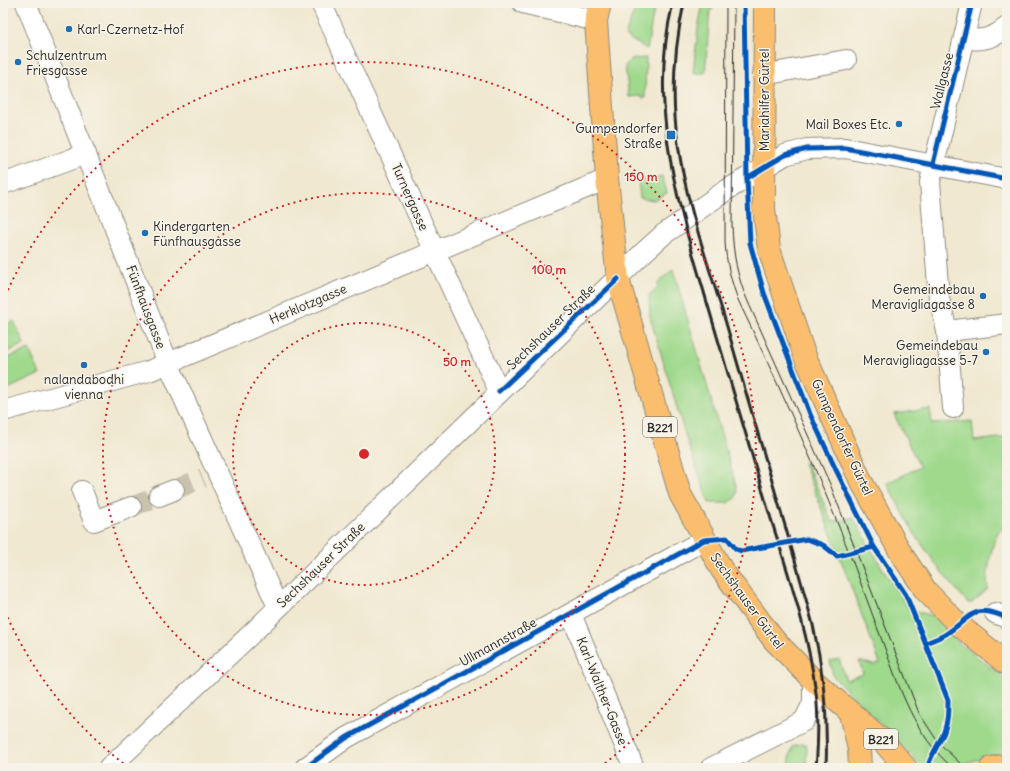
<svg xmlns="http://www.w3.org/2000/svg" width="1010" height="771" viewBox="0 0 1010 771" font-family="Delius,sans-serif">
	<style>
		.green { fill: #9fd98c; stroke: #65825c }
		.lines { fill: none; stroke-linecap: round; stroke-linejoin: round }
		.minor-tunnel { stroke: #c9c2af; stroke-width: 20; stroke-dasharray: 20 10; stroke-linecap: butt }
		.minor-casing { stroke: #8e8a7e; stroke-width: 22 }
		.major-casing { stroke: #8e8a7e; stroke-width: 24 }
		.minor { stroke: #fff; stroke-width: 20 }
		.major { stroke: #fabe6e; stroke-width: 22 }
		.tram { stroke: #2b2b2b; stroke-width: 1 }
		.rail { stroke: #2b2b2b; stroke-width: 3 }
		.cycleway-casing { stroke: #f7f3e8; stroke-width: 8 }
		.cycleway { stroke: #0057b8; stroke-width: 5 }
		.ring { fill: none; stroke: #d62828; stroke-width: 2; stroke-dasharray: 2 4 }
		.poi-dot { fill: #1f6fb2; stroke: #f7f3e8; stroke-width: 1.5 }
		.labels { text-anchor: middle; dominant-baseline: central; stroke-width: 3; stroke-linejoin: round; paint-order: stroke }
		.shield { fill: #f7f3e8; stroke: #686764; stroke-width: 1 }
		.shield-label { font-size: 12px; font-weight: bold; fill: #2b2b2b }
		.poi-label { font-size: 13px; fill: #2b2b2b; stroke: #f7f3e8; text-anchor: end }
		.street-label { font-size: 13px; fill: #2b2b2b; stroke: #f7f3e8 }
		.centre { fill: #d62828; stroke: #f7f3e8; stroke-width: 2 }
		.ring-label { font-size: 12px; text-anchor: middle; font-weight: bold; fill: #d62828; stroke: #f7f3e8; stroke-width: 3; stroke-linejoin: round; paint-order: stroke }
	</style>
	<rect width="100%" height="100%" fill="#f7f3e8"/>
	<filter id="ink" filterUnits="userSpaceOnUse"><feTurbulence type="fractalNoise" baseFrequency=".025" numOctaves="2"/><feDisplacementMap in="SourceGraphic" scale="8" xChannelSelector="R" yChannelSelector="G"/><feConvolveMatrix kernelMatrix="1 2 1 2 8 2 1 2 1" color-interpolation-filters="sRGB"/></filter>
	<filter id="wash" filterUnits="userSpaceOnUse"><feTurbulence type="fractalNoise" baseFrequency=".012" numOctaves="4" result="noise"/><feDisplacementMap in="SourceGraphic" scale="16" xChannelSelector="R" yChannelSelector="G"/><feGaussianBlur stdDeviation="0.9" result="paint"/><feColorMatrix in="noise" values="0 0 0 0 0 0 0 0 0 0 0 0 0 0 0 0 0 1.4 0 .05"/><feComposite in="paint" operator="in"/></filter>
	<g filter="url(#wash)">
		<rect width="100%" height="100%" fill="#f0e8d0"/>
		<g class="green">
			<polygon points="637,3 655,3 647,49 625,36"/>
			<polygon points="703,3 713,3 713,9 710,11 705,73 693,73 698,28"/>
			<polygon points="646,58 645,98 642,98 641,96 629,97 625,66 631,59"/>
			<polygon points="662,176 667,193 654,200 640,198 638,181"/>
			<polygon points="673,269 736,485 737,492 735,499 727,503 709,503 686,438 650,317 649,295 658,286 657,284"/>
			<polygon points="14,321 24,344 3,354 3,326"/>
			<polygon points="29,349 40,374 3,391 3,360"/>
			<path d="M930,409L932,424L972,421L974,441L1007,437V526C1005,527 1001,529 999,531C992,540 985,579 988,589L972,603H968L940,570L914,533L887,483L920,467L894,414Z"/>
			<polygon points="806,462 832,522 853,517 884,571 909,609 932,616 960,644 1007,679 1007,752 946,768 924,768 833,676 830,661 839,659 846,680 863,674 859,661 874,665 880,663 804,463"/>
			<polygon points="801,744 806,744 807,747 806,767 789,768 790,755 793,746"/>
		</g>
	</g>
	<g filter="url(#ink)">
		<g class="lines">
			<g class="minor-tunnel">
				<polyline points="174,490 203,478"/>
				<polyline points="131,507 159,496"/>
			</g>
			<g class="minor-casing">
				<g id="minor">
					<polyline points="26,3 168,363 278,607"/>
					<polyline points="321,3 499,391"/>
					<polyline points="523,3 596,21"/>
					<path d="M964,38C981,42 994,38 1007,27"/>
					<polyline points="763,75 846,60"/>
					<polyline points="3,184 86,154"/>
					<polyline points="947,331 1007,324"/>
					<polyline points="953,408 947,331 939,298 930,182 972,3"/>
					<polyline points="3,411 149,371 607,179"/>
					<polyline points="82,491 94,521 131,507"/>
					<polyline points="159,496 174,490"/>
					<polyline points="995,613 1007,618"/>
					<polyline points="571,614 634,768"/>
					<polyline points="109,768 249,636 644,252 664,234 725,191 785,155 807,149 845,148 1007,179"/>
					<polyline points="305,768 346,738 704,540"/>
					<polyline points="711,768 804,721 813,703 813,680"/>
				</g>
			</g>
			<g class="major-casing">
				<g id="major">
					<polyline points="600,3 596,21 607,179 618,279 680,494 722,570 774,640 813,680 881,739 906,768"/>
					<polyline points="765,3 764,209 769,249 804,354 860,479 902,555 926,591 958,624 1007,664"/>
					<polyline points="851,714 859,749 860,768"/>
					<polyline points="991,768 1007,765"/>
				</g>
			</g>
			<use href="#minor" class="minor"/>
			<use href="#major" class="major"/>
			<g class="tram">
				<path d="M726,3L725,241C726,262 731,282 739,302C775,377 810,454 841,532C856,569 869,606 883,643C900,689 914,735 953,768"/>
				<path d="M734,3L732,225C733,254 737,278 749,304L830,484L919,713L938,742L965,768"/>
			</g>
			<g class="rail">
				<path d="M673,3C649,98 674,191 701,282C723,357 745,431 767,506C786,568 808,629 816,693C819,718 818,743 816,768"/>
				<path d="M684,3C674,49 671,97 678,144C687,210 712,273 730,337C757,433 787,528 813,625C824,672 828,719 826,768"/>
			</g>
			<g class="cycleway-casing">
				<g id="cycleway">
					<path d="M744,3L747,178L750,243L764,293L810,414L836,470L874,547L906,595L948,700C948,711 948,721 944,732C940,742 933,752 929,763"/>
					<polyline points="933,164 972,3"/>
					<polyline points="747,178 785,155 807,149 845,148 1007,179"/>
					<polyline points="499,391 618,279"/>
					<path d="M926,643C932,640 940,638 946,634C972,617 973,602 1007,618"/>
					<polyline points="305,768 346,738 704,540 727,538 736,549 741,551 807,539 823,545 837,556 874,547"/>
				</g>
			</g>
			<use href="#cycleway" class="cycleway"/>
		</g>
	</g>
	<g class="ring">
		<circle cx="364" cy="454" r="131"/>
		<circle cx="364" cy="454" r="261"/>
		<path d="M128 767A392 392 0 0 1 3 607M3 301A392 392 0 1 1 600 767"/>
	</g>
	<g class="poi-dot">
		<circle cx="69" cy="29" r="4"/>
		<circle cx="18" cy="62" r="4"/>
		<circle cx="899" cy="124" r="4"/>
		<rect x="666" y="130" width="10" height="10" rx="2"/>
		<circle cx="145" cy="233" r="4"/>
		<circle cx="983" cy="296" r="4"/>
		<circle cx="986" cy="352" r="4"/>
		<circle cx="84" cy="365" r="4"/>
	</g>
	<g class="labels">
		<g class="shield">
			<rect x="643" y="417" width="34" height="20" rx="3"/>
			<rect x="864" y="729" width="34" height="20" rx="3"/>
		</g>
		<g class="shield-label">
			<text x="660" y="427">B221</text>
			<text x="881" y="739">B221</text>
		</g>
		<g class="poi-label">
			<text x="77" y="29" text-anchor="start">Karl-Czernetz-Hof</text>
			<text x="26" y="55" text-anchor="start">Schulzentrum<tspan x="26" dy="15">Friesgasse</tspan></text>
			<text x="891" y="124">Mail Boxes Etc.</text>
			<text x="662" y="128">Gumpendorfer<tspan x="662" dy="15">Straße</tspan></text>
			<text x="153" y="226" text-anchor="start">Kindergarten<tspan x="153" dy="15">Fünfhausgasse</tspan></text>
			<text x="975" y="289">Gemeindebau<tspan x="975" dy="15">Meravigliagasse 8</tspan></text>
			<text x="978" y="345">Gemeindebau<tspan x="978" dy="15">Meravigliagasse 5-7</tspan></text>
			<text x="84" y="379" text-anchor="middle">nalandabodhi<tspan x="84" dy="15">vienna</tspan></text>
		</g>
		<g class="street-label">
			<text transform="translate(942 81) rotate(-76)">Wallgasse</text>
			<text transform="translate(764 100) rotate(-90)">Mariahilfer Gürtel</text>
			<text transform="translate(410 197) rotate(66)">Turnergasse</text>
			<text transform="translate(308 304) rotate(-23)">Herklotzgasse</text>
			<text transform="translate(146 307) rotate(69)">Fünfhausgasse</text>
			<text transform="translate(551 327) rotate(-44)">Sechshauser Straße</text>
			<text transform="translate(842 437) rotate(65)">Gumpendorfer Gürtel</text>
			<text transform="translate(321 565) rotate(-44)">Sechshauser Straße</text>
			<text transform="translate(747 601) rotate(54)">Sechshauser Gürtel</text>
			<text transform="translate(498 642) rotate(-29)">Ullmannstraße</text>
			<text transform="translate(602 691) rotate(68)">Karl-Walther-Gasse</text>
		</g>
	</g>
	<circle cx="364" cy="454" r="6" class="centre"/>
	<g class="ring-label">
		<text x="641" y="181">150 m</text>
		<text x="549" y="274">100 m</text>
		<text x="457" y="366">50 m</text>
	</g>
	<rect width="1010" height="771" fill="none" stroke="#f7f3e8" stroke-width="16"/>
</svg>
